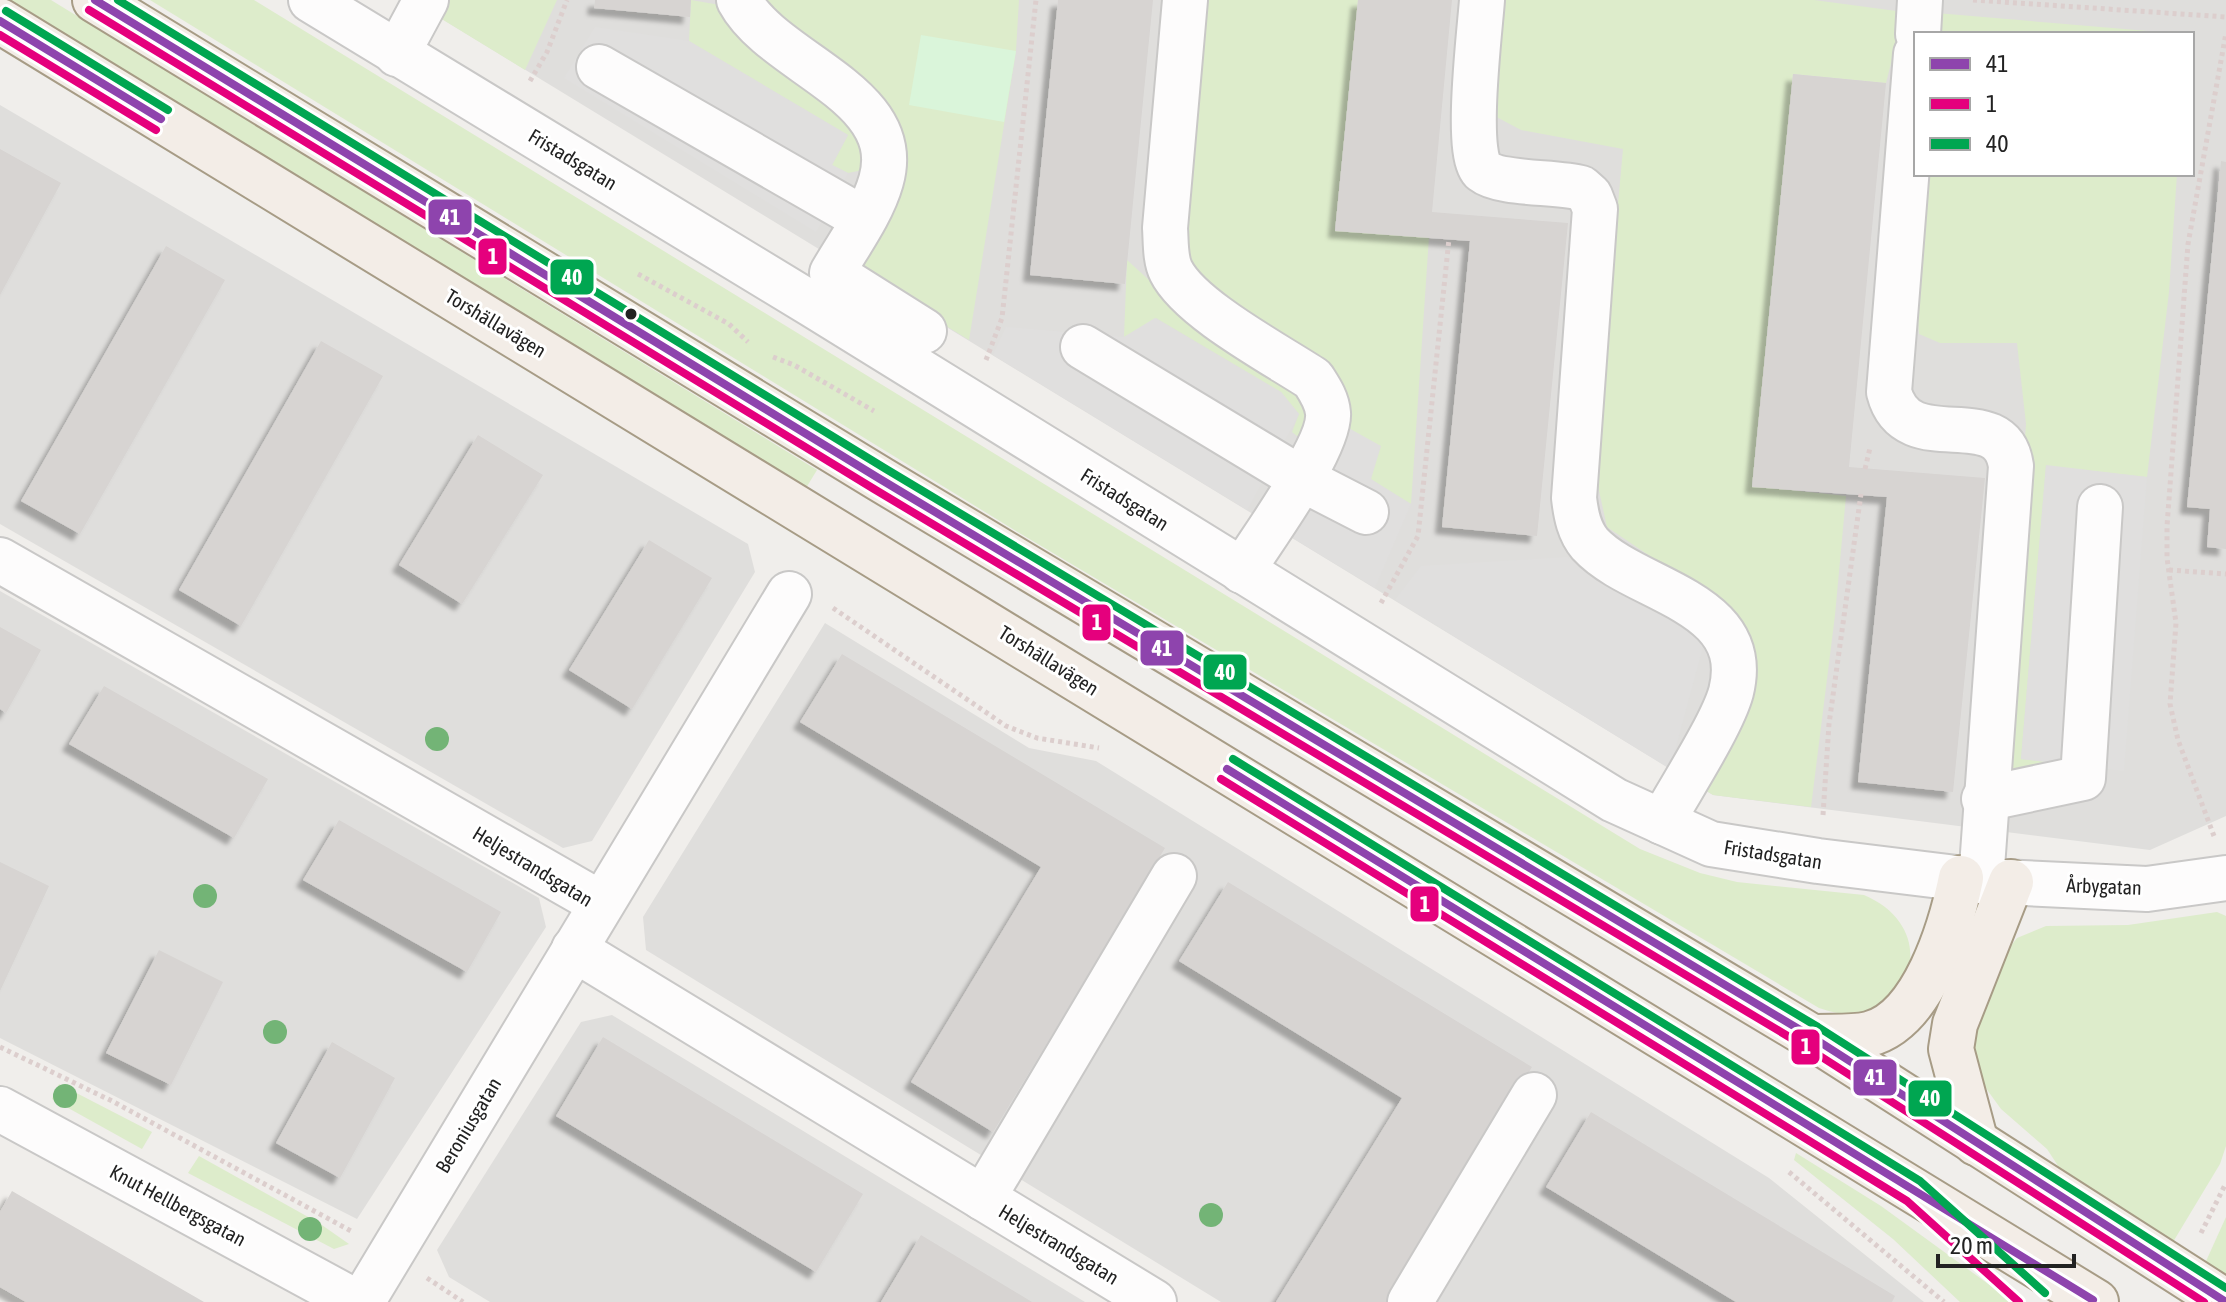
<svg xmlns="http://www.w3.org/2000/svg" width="2226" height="1302" viewBox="0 0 2226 1302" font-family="'Asap Condensed',sans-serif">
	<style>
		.residential { fill: #dfdedc; fill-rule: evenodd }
		.grass { fill: #ddeccb }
		.park { fill: #daf5da }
		.parking { fill: #e0dfde }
		.building { fill: #d7d4d2; filter: url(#shadow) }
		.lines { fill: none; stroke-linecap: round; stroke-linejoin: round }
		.minor-casing { stroke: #c9c8c7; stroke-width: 48 }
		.major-casing { stroke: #a79c86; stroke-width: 48 }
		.path { stroke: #dccecd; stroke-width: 5; stroke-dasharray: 4 4; stroke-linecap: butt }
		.minor { stroke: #fdfcfc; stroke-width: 44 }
		.major { stroke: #f3ede7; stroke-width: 44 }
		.bus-1-casing { stroke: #fff; stroke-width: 14 }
		.bus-2-casing { stroke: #fff; stroke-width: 14 }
		.bus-3-casing { stroke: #fff; stroke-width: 14 }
		.bus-1 { stroke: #8e44ad; stroke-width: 8 }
		.bus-2 { stroke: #e5007d; stroke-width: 8 }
		.bus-3 { stroke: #00a651; stroke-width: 8 }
		.tree { fill: #73b476 }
		.bus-dot { fill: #222; stroke: #fff; stroke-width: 3 }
		.labels { text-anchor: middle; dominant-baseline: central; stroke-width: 6; stroke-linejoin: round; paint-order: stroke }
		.street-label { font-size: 20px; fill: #222; stroke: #fff }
		.line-badge { stroke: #fff; stroke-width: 3 }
		.badge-label { font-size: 22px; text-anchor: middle; font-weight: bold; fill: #fff }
	</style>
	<defs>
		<filter id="shadow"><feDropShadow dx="-7" dy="7" stdDeviation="2" flood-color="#0004"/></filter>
	</defs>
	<rect width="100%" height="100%" fill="#f0eeeb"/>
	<g class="residential">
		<path d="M411,0H2226V816L2150,850L1713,795ZM1916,34H2192V174H1916Z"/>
		<polygon points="0,105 748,544 755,572 592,841 563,848 0,524"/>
		<polygon points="0,591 539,898 546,927 357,1219 0,1038"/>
		<polygon points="825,623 1029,748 1096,761 1769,1178 1924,1302 1221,1302 646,950 643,917"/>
		<polygon points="612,1015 1085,1302 490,1302 449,1277 437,1250 581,1022"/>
	</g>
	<g class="grass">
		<polygon points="0,0 51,0 817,470 806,488"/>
		<path d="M150,0H254L1640,849L1700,873L1737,882L1864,895C1951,932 1904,1040 1819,1008L1021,534Z"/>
		<polygon points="448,0 557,0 525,70 440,18"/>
		<polygon points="691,0 720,5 861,132 863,170 848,173 832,165 848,135 689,41"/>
		<path d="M759,0H1019L1016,51L969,340L853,269C867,243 891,212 899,183C927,85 816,55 759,0Z"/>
		<polygon points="1208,0 1358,0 1335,230 1429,237 1411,504 1370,479 1345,426 1235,308 1186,264 1177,218"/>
		<polygon points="1503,0 1814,0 1904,12 1886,83 1793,74 1752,486 1846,496 1835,615 1811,807 1713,795 1698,786 1751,646 1737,615 1607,527 1594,468 1623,149 1521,130 1489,113"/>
		<polygon points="1936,13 2184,34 1933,34"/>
		<polygon points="1919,174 2177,174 2169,292 2147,477 2046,466 2021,759 2047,762 2046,774 2001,775 2026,424 2017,343 1940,343 1919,334 1916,292"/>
		<polygon points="1127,260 1182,310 1286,379 1313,417 1306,443 1292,432 1299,414 1281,392 1156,318 1124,337"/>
		<polygon points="2217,912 2226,916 2226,1146 2220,1164 2167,1252 2068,1181 2047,1149 2001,1109 1980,1080 1972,1028 1994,967 2017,938 2046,926 2128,925"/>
		<polygon points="59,1084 152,1132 142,1149 52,1099"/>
		<polygon points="1796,1153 1881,1206 2013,1302 1960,1302 1893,1239 1794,1160"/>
		<polygon points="199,1156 319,1223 349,1244 334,1249 188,1173"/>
		<polygon points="2226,1217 2226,1283 2202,1270"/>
	</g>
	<polygon class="park" points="921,35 1016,51 1004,122 909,105"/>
	<g class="parking">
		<polygon points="595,27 689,41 848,135 832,165 848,173 816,232 564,78"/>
		<polygon points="1155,318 1281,392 1299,414 1247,510 993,355 1006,327 1124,337"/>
		<polygon points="1345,426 1381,446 1371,479 1411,504 1375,588 1281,531"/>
		<polygon points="2046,465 2147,477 2124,771 2021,759"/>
		<polygon points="1567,557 1705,639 1670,769 1395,600 1421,566"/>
	</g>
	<g class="building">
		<polygon points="595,0 691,0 690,17 594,8"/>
		<polygon points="1058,0 1153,0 1125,284 1030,275"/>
		<polygon points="1358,0 1452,0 1432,212 1568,223 1537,536 1442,527 1470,241 1335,231"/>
		<polygon points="1793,74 1886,83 1849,467 1985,478 1953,792 1858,782 1887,497 1752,487"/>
		<polygon points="0,149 61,183 0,295"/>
		<polygon points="2221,161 2226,162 2226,549 2207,547 2210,509 2187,507"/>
		<polygon points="166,246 225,280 80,534 21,501"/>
		<polygon points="321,341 383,376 241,626 179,590"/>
		<polygon points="478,435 543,475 462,604 399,565"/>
		<polygon points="649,540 712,578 632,709 569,670"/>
		<polygon points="0,627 41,650 6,713 0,709"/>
		<polygon points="842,654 1165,848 993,1132 911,1082 1041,867 800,722"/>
		<polygon points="104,686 268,779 234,838 69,744"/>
		<polygon points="339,820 501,912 467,972 303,880"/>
		<polygon points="0,862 49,886 0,991"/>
		<polygon points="1228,882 1532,1067 1388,1302 1276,1302 1402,1098 1179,961"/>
		<polygon points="159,950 223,982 171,1085 106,1053"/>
		<polygon points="603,1037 863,1194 816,1272 556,1116"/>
		<polygon points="332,1042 395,1078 340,1178 276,1143"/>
		<polygon points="1591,1112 1895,1296 1892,1302 1736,1302 1546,1187"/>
		<polygon points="12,1191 204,1302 26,1302 0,1287 0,1212"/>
		<polygon points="921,1235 1032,1302 881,1302"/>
	</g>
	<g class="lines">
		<g class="minor-casing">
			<g id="minor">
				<polyline points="311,0 813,305 1614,800 1711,844 1818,861 1981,881 2147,889 2226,878"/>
				<path d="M739,0C774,65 906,93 881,181C872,213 848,245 832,273L924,331"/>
				<path d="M1185,0L1165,228C1166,242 1165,259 1171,271C1190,309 1275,354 1313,379C1320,390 1327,400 1328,413C1331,446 1262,539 1242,571"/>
				<path d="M1482,0C1480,29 1464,156 1483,171C1501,185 1556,181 1581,188L1590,196L1595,209L1574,498C1576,515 1579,531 1590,544C1634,592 1754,600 1731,692C1722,725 1680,789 1662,822"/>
				<polyline points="1918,34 1920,0"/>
				<polyline points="397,54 426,0"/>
				<path d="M1916,54L1889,392C1907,462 2001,398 2011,466L1981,881"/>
				<polyline points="599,67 862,218"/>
				<polyline points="1083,347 1300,478 1366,512"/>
				<polyline points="0,560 600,903"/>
				<polyline points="1984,799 2083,778 2100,507"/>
				<polyline points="574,949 1154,1302"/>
				<polyline points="0,1109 356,1302"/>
				<polyline points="983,1198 1174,876"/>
				<polyline points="362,1302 789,594"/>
				<polyline points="1410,1302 1534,1095"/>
			</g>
		</g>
		<g class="major-casing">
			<g id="major">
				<polyline points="95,0 880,479 1812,1037 2226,1302"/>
				<polyline points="0,21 2096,1302"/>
				<path d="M1812,1037C1830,1036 1852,1038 1869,1034C1924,1020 1951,927 1961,878"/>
				<polyline points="1976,1143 1951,1049 1955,1024 2011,882"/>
			</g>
		</g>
		<g class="path">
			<polyline points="1973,0 2226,17"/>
			<polyline points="530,81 547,52 567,0"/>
			<polyline points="638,274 729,324 748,342"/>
			<polyline points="773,357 794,365 874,411"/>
			<polyline points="986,360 1002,318 1036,0"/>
			<polyline points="1865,469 1870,448"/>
			<polyline points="2169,570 2226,574"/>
			<polyline points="1381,603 1418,536 1449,239"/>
			<polyline points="833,608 1006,726 1037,738 1099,748"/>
			<polyline points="1823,815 1829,724 1861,494"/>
			<polyline points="2214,836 2178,740 2170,704 2176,623 2167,558 2167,526 2188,244 2226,33"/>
			<polyline points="0,1047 112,1101 351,1231"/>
			<polyline points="1789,1172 1944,1302"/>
			<polyline points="2201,1233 2226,1183"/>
			<polyline points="427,1278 463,1302"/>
		</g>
		<use href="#minor" class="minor"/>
		<use href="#major" class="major"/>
		<g class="bus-1-casing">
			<g id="bus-1">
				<polyline points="95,0 880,479 1812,1037 2226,1302"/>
				<polyline points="0,21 161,119"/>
				<polyline points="1227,769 2093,1300"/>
			</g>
		</g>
		<g class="bus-2-casing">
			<g id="bus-2">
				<polyline points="89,10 874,489 1806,1047 2204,1302"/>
				<polyline points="0,35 156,130"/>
				<polyline points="1221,779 1907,1201 2019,1302"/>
			</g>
		</g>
		<g class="bus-3-casing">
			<g id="bus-3">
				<polyline points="118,0 886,469 1818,1027 2226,1288"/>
				<polyline points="6,11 168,110"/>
				<polyline points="1233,759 1920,1181 2045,1293"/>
			</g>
		</g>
		<use href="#bus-1" class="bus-1"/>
		<use href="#bus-2" class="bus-2"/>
		<use href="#bus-3" class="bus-3"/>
	</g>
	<g class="tree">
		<circle cx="437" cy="739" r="12"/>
		<circle cx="205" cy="896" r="12"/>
		<circle cx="275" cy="1032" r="12"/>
		<circle cx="65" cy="1096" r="12"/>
		<circle cx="1211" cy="1215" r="12"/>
		<circle cx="310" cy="1229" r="12"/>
	</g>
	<circle class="bus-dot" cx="631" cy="314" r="7"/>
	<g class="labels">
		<g class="street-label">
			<text transform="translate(573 159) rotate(31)">Fristadsgatan</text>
			<text transform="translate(496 323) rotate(31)">Torshällavägen</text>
			<text transform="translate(1125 499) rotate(32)">Fristadsgatan</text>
			<text transform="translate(1049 660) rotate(32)">Torshällavägen</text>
			<text transform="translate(1773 854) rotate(9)">Fristadsgatan</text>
			<text transform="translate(533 866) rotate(31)">Heljestrandsgatan</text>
			<text transform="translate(2104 886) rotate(2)">Årbygatan</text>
			<text transform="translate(468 1125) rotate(-59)">Beroniusgatan</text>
			<text transform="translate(178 1205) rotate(28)">Knut Hellbergsgatan</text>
			<text transform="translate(1059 1244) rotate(31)">Heljestrandsgatan</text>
		</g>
	</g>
	<g class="line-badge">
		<rect x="427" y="198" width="46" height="38" rx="8" fill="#8e44ad"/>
		<rect x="477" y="237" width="31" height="39" rx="8" fill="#e5007d"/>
		<rect x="549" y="258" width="46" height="38" rx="8" fill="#00a651"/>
		<rect x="1081" y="603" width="31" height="39" rx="8" fill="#e5007d"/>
		<rect x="1139" y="629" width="46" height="38" rx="8" fill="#8e44ad"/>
		<rect x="1202" y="653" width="46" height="38" rx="8" fill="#00a651"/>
		<rect x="1409" y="885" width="31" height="38" rx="8" fill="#e5007d"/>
		<rect x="1790" y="1028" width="31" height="38" rx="8" fill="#e5007d"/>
		<rect x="1852" y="1058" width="46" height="39" rx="8" fill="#8e44ad"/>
		<rect x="1907" y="1079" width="46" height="39" rx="8" fill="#00a651"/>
	</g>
	<g class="badge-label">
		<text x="450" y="225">41</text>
		<text x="493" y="264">1</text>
		<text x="572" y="285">40</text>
		<text x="1097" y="630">1</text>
		<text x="1162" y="656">41</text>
		<text x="1225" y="680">40</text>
		<text x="1425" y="912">1</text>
		<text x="1806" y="1054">1</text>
		<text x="1875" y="1085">41</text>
		<text x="1930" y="1106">40</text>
	</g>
	<rect x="1914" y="32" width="280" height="144" fill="#ffffff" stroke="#a7a7a7" stroke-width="2"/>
	<rect x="1930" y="58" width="40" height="12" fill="#8e44ad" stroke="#a7a7a7" stroke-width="2"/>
	<text x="1986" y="72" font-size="24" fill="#222222">41</text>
	<rect x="1930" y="98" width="40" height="12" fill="#e5007d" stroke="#a7a7a7" stroke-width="2"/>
	<text x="1986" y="112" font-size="24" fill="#222222">1</text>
	<rect x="1930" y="138" width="40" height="12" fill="#00a651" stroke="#a7a7a7" stroke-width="2"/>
	<text x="1986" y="152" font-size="24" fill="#222222">40</text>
	<path d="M1938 1254v12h136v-12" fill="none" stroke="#222222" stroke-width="4"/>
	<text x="1950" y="1254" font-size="24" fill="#222222" stroke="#ffffff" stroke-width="6" paint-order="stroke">20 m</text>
</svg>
